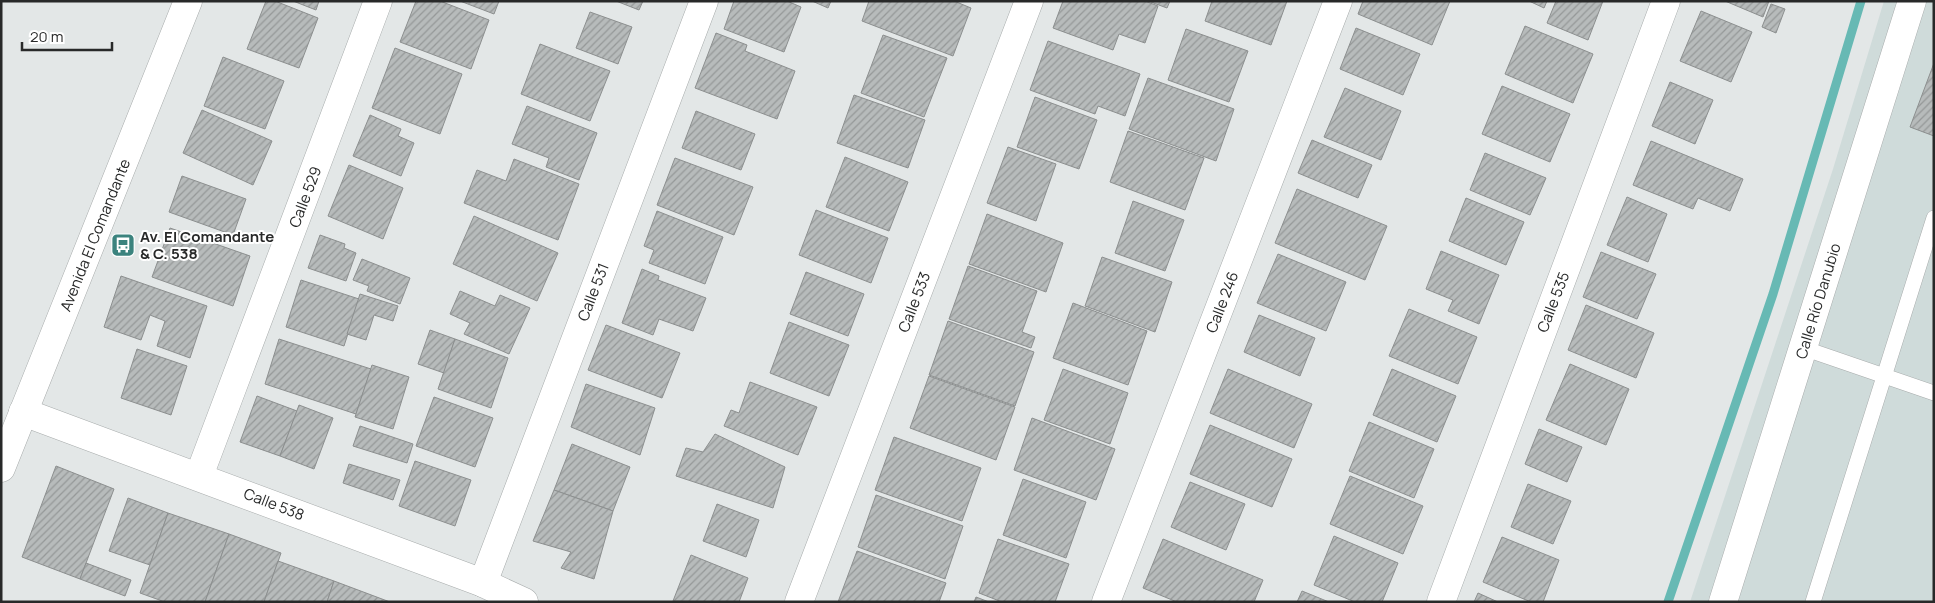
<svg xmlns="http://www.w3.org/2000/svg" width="1935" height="603" viewBox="0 0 1935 603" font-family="Manrope,sans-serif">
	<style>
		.built { fill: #cfdbda }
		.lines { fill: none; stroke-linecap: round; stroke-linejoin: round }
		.stream { stroke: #67b9b4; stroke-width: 9 }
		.building { fill: url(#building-hatch); stroke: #8c8f8f }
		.service-casing { stroke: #a8acac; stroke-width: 16 }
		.minor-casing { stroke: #a8acac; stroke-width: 29 }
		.tertiary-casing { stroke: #a8acac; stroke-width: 29 }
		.service { stroke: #fff; stroke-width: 15 }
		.minor { stroke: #fff; stroke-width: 28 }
		.tertiary { stroke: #fff; stroke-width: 28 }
		.labels { text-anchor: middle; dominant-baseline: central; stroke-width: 4; stroke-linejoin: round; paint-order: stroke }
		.street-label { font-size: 15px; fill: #282929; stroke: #fff }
		.poi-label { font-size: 15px; font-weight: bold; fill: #282929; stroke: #fff; text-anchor: start }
	</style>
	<defs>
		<pattern id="building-hatch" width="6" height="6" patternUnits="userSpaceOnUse" patternTransform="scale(1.25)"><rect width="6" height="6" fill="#b7bbbb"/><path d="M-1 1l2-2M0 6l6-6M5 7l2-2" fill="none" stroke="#959898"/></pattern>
	</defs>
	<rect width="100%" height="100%" fill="#e3e7e7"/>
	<polygon class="built" points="1884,1 1934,1 1934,602 1690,602 1833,169"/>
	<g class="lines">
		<polyline class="stream" points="1668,602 1773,294 1861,1"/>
	</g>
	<g class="building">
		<polygon points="266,1 275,1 318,18 299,68 247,49"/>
		<polygon points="293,1 319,1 316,10"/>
		<polygon points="416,1 440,1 489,20 471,69 400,42"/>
		<polygon points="460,1 499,1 494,14"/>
		<polygon points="616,1 643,1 639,10"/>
		<polygon points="734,1 787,1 801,7 784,52 724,29"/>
		<polygon points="812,1 831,1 828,8"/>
		<polygon points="869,1 954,1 971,8 953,56 862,21"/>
		<polygon points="1063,1 1145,1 1158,6 1145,43 1119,34 1113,50 1053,28"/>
		<polygon points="1148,1 1170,1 1167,8"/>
		<polygon points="1212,1 1287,1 1271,45 1205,21"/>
		<polygon points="1363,1 1450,1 1432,45 1358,14"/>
		<polygon points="1529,1 1547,1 1544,8"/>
		<polygon points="1556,1 1603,1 1588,40 1547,23"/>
		<polygon points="1725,1 1769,1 1763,17"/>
		<polygon points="1771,4 1785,9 1776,33 1762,27"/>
		<polygon points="1701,11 1752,32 1731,82 1680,61"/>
		<polygon points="590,12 632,27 618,64 576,48"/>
		<polygon points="1525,26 1593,54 1573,103 1505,74"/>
		<polygon points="1356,28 1420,54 1403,95 1340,69"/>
		<polygon points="1186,29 1248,51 1229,102 1168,80"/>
		<polygon points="716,33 747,45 745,51 795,71 777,119 695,88"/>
		<polygon points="883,35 947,58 924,117 861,93"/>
		<polygon points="1048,41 1140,74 1125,116 1098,106 1095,114 1030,90"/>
		<polygon points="540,44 610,71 590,121 521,94"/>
		<polygon points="395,48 462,74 440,134 372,108"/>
		<polygon points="223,57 284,81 265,129 204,106"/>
		<polygon points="1934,63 1934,136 1910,127"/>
		<polygon points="1148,78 1234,109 1216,161 1129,129"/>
		<polygon points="1670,82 1713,100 1695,144 1652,126"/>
		<polygon points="1502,86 1570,114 1550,162 1482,134"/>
		<polygon points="1345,88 1401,111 1381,160 1324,137"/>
		<polygon points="854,95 925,120 908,168 837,143"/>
		<polygon points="1035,97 1097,120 1079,169 1017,147"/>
		<polygon points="527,106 597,133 579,180 546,167 549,158 512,144"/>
		<polygon points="202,110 272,141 253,185 183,153"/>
		<polygon points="696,111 755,134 741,170 682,148"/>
		<polygon points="370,115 401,129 398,136 414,143 401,176 353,156"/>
		<polygon points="1128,131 1204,158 1185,210 1110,182"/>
		<polygon points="1312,140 1372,165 1358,198 1298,173"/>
		<polygon points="1651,141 1743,179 1730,211 1698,198 1693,209 1633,185"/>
		<polygon points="1008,147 1056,164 1036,221 987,203"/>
		<polygon points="1485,153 1546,178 1530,215 1470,190"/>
		<polygon points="845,157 908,182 889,231 826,207"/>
		<polygon points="675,158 753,187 734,235 657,205"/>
		<polygon points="514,159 579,184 558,240 464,203 477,170 506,181"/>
		<polygon points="349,165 403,188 383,239 328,216"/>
		<polygon points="182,176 246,199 233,235 169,212"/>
		<polygon points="1297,189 1387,226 1365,280 1275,243"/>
		<polygon points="1627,197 1667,214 1648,262 1607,245"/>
		<polygon points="1466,198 1524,222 1506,265 1449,241"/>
		<polygon points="1133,201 1184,220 1165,271 1115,253"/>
		<polygon points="816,210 888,238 871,283 799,255"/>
		<polygon points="657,211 723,237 705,284 649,263 654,250 644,246"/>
		<polygon points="987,214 1063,243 1046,292 969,264"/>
		<polygon points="474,216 558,253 537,301 453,264"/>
		<polygon points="170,228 250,256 233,306 152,277"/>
		<polygon points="320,235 345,244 344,248 356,253 346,281 308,268"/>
		<polygon points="1441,251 1499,275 1479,324 1448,311 1453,300 1426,289"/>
		<polygon points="1601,252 1656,274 1637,319 1583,297"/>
		<polygon points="1278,254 1346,282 1326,331 1257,303"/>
		<polygon points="1102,257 1172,282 1155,332 1085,306"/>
		<polygon points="362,259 410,278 400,304 367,291 369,286 353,280"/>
		<polygon points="968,266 1037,291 1022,332 1035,337 1031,348 949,319"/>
		<polygon points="642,269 659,276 658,280 706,298 693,331 659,319 653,335 622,323"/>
		<polygon points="806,272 864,294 848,336 790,314"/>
		<polygon points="121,276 207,306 190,358 157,346 165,321 150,315 141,340 104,327"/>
		<polygon points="301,280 359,299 344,346 286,327"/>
		<polygon points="460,291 495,306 500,295 530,308 509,354 464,334 470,323 450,314"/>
		<polygon points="360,294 398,306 393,321 374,315 366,340 347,334"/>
		<polygon points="1073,303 1147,331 1128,385 1053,358"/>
		<polygon points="1586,305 1654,333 1636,378 1568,350"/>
		<polygon points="1409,309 1477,337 1458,384 1389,356"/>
		<polygon points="1259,315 1315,338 1300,376 1244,352"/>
		<polygon points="948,321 1034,352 1015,406 929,375"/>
		<polygon points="789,322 849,345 829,396 770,373"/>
		<polygon points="606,325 680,353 662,398 588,370"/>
		<polygon points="430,330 455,339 444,373 418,364"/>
		<polygon points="279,339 371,369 356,414 265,384"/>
		<polygon points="455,339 508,358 491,408 438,389"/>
		<polygon points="137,349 187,366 171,415 121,398"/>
		<polygon points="1570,364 1629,389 1606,445 1546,420"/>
		<polygon points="372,365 409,377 393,429 355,417"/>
		<polygon points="1063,369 1128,393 1110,444 1044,420"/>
		<polygon points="1228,369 1312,404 1294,448 1210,413"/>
		<polygon points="1392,369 1456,396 1437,442 1373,415"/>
		<polygon points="929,376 1015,407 996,460 910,428"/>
		<polygon points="750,382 817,407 798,455 724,426 731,410 739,413"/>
		<polygon points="586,384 655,408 640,455 571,427"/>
		<polygon points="257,396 297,411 280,456 240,442"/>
		<polygon points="434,397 493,418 475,467 416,446"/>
		<polygon points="299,405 333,418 314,469 280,456"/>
		<polygon points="1032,418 1115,449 1096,500 1014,470"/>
		<polygon points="1369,422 1434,449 1414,498 1349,471"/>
		<polygon points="1210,425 1292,459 1272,507 1190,474"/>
		<polygon points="360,426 413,444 407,463 353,446"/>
		<polygon points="1539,429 1582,447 1567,482 1525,464"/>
		<polygon points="715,434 785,467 773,508 676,476 686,448 703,452"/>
		<polygon points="894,437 981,468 962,521 875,490"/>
		<polygon points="572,444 630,467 613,511 554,490"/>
		<polygon points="415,461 471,480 455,526 399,506"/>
		<polygon points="349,464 400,480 393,500 343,483"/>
		<polygon points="56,466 114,489 80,579 22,557"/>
		<polygon points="1350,476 1423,506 1403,554 1330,524"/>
		<polygon points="1023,479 1086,502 1066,558 1003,535"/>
		<polygon points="1190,482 1245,504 1226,550 1171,527"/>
		<polygon points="1528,484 1571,501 1553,544 1511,527"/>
		<polygon points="554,490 613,511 594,579 561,568 571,552 533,541"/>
		<polygon points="876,495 963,526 945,579 858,547"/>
		<polygon points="128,498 168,513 150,565 109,551"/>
		<polygon points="717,504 759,520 746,557 703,541"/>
		<polygon points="168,513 229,534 205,602 165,602 140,593"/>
		<polygon points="229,534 281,553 264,602 205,602"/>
		<polygon points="1334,536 1398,563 1382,602 1355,602 1314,585"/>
		<polygon points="1502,537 1559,560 1543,602 1531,602 1483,582"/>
		<polygon points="998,539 1069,564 1055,602 1002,602 979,593"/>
		<polygon points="1163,539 1263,580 1254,602 1177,602 1143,588"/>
		<polygon points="857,551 946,583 939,602 838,602"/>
		<polygon points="691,555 748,578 739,602 673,601"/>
		<polygon points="278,561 334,581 327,602 264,602"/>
		<polygon points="86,563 131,580 125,596 80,579"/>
		<polygon points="334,581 390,602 327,602"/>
		<polygon points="1302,591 1329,602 1297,602"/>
		<polygon points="1478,593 1498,602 1474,602"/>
		<polygon points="976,597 989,602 974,602"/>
	</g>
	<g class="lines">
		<g class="service-casing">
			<g id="service">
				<polyline points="1803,348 1934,393"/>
				<polyline points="1813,602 1934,218"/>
			</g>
		</g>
		<g class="minor-casing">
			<g id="minor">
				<polyline points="23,412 483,583 524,602"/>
				<polyline points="199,476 378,1"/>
				<polyline points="483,583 704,1"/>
				<polyline points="799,602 1029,1"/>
				<polyline points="1106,602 1338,1"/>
				<polyline points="1441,602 1666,1"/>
				<polyline points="1723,602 1912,1"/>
			</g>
		</g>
		<g class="tertiary-casing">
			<polyline id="tertiary" points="1,468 188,1"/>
		</g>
		<use href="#service" class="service"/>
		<use href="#minor" class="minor"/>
		<use href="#tertiary" class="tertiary"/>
	</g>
	<defs>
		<g id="bus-square" transform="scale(1.25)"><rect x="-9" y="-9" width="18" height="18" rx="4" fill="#3b837e" stroke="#fff"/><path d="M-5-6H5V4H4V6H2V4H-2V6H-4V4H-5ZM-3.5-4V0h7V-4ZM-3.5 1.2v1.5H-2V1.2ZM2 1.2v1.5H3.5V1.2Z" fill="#fff"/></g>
	</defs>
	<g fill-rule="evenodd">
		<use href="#bus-square" x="123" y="245"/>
	</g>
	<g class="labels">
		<g class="street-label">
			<text transform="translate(305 197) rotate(-69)">Calle 529</text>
			<text transform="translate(95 235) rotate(-68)">Avenida El Comandante</text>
			<text transform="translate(593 292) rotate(-69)">Calle 531</text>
			<text transform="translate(1818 301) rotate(-73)">Calle Río Danubio</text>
			<text transform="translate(914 302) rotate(-69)">Calle 533</text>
			<text transform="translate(1222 302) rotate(-69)">Calle 246</text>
			<text transform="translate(1553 302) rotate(-69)">Calle 535</text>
			<text transform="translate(274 504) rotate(21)">Calle 538</text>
		</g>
		<g class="poi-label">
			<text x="140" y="236">Av. El Comandante<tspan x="140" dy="17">&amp; C. 538</tspan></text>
		</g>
	</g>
	<rect width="1935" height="603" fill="none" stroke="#282929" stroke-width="5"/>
	<path d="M22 42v8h90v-8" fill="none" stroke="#282929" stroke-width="2.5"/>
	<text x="30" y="42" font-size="15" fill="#282929" stroke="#ffffff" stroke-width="4" paint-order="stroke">20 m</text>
</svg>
